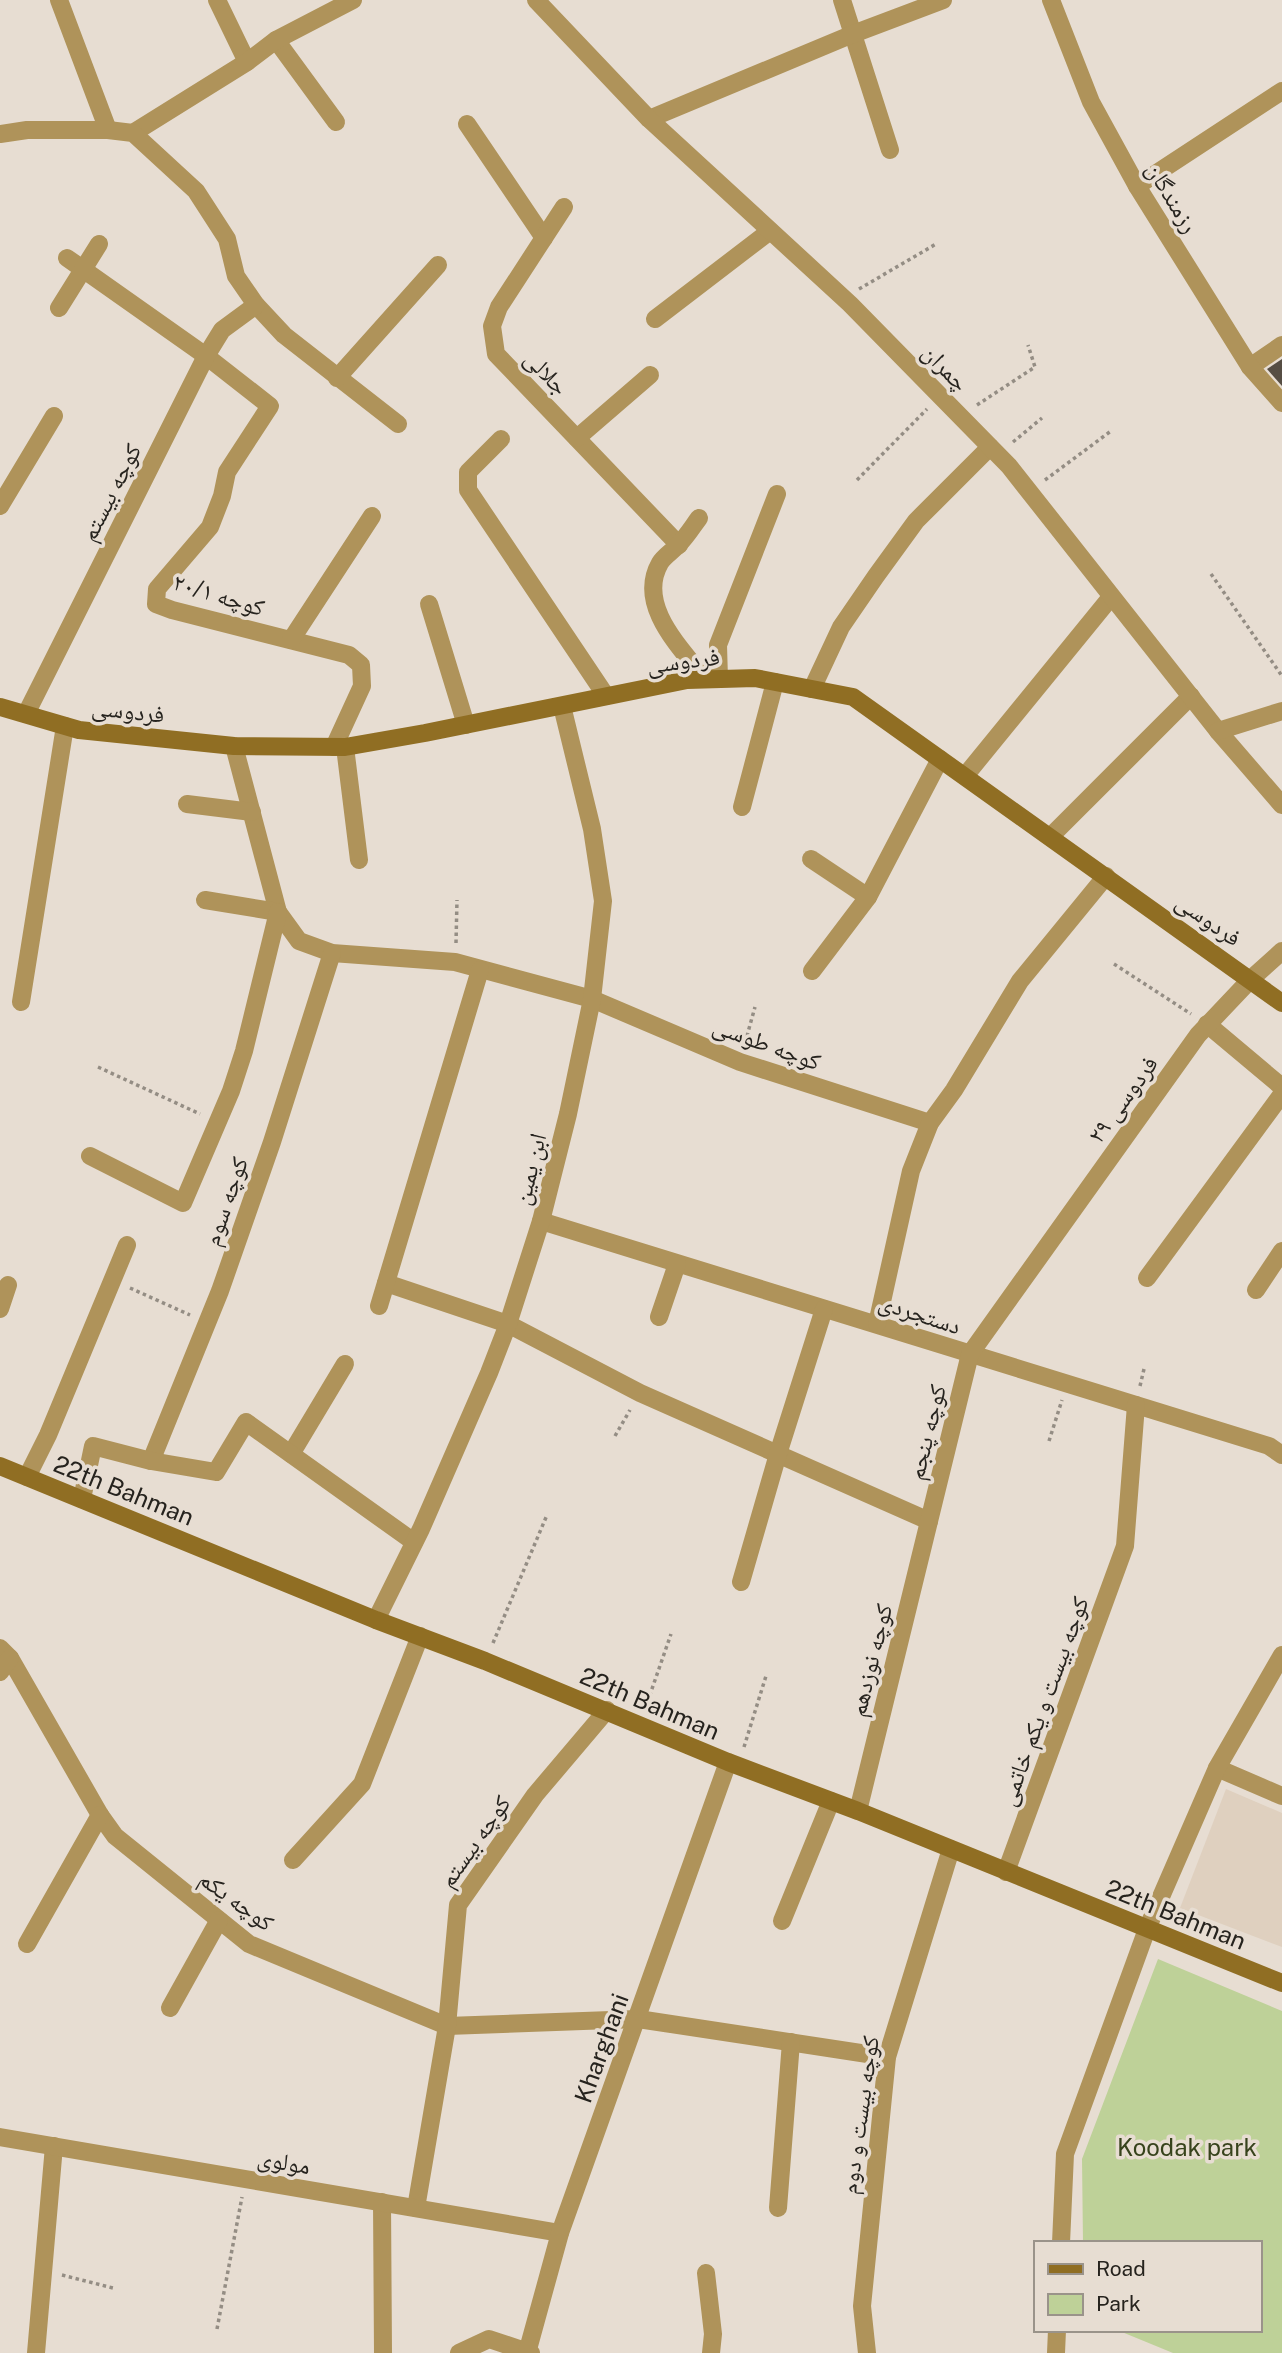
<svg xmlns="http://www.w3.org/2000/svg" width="1282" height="2353" viewBox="0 0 1282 2353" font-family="'Public Sans','Noto Naskh Arabic',sans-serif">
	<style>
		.built { fill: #dfd0bf }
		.green { fill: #bed198 }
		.building { fill: #564e44 }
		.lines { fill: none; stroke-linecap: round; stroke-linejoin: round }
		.path { stroke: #948d84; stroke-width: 3.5; stroke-dasharray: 3.5 3.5; stroke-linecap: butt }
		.minor { stroke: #af935a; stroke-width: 18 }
		.tertiary { stroke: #af935a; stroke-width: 18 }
		.secondary { stroke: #906e23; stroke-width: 18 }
		.labels { text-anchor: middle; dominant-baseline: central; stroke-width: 7; stroke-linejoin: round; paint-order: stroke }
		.street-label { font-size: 24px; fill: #26231e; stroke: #e7ddd2 }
		.park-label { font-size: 24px; fill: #37431c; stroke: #e7ddd2 }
	</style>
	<rect width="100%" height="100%" fill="#e7ddd2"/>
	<polygon class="built" points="1226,1789 1282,1813 1282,1947 1180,1908"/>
	<polygon class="green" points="1158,1959 1282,2011 1282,2353 1173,2353 1117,2330 1259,2330 1259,2243 1083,2243 1082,2159"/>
	<polygon class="building" points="1282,359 1282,386 1267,369"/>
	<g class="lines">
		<g class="path">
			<polyline points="859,289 936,244"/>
			<polyline points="977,405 1035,367 1028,345"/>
			<polyline points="1013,442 1042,418"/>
			<polyline points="857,480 927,409"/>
			<polyline points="1045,480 1111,431"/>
			<polyline points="1211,574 1282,676"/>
			<polyline points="456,943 457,900"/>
			<polyline points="1114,964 1191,1014"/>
			<polyline points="745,1043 755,1007"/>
			<polyline points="98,1067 200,1114"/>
			<polyline points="130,1288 190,1315"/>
			<polyline points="1140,1386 1144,1369"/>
			<polyline points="615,1436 630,1410"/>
			<polyline points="1049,1441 1062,1400"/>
			<polyline points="493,1643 547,1515"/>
			<polyline points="645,1709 671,1634"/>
			<polyline points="744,1747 766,1676"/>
			<polyline points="62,2275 113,2288"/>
			<polyline points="217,2329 242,2197"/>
		</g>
		<g class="minor">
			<polyline points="59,0 108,130"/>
			<polyline points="217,0 247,62"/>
			<polyline points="842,0 890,150"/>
			<polyline points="276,40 336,122"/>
			<polyline points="649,119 853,34 943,0"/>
			<polyline points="467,124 544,238"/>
			<polyline points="133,133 247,62 276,40 353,0"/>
			<polyline points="0,134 27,130 108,130 133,133 196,191 227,239 236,276 256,305 284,335 398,424"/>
			<polyline points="1137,186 1282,91"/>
			<polyline points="564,207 499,307 492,326 496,354 679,545"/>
			<polyline points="67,258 206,356 270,406 227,472 222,496 210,527 157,589 156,604 172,610 349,655 361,665 362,686 334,747"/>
			<polyline points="59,308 99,244"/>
			<polyline points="655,319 770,231"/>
			<polyline points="1250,367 1282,345"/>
			<polyline points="337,378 438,265"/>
			<polyline points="577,438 650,375"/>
			<polyline points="501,439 468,472 468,490 606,696"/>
			<polyline points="0,506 54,416"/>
			<path d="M699,518C693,526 687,536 679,544C673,551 664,556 660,563C636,605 681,648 705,679"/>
			<polyline points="429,604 466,725"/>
			<polyline points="291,640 372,516"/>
			<polyline points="719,679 718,645 777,494"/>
			<polyline points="812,689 841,627 876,576 916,521 990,447"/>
			<polyline points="26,714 206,356 222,330 256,305"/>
			<polyline points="234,746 278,912 299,941 332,953 455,962 592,999 740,1062 930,1123"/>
			<polyline points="345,747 359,860"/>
			<polyline points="965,776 1111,597"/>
			<polyline points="187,804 252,812"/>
			<polyline points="742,807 775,682"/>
			<polyline points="1050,837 1191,696"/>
			<polyline points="811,859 868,897"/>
			<polyline points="205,900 278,912"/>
			<polyline points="812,971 868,897 940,759"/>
			<polyline points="21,1002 65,726"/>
			<polyline points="1207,1024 1282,1087"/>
			<polyline points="90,1156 183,1203 231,1091 244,1051 278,912"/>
			<polyline points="541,1221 1269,1446 1282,1455"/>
			<polyline points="1147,1278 1282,1094"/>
			<polyline points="386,1283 508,1324 640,1393 929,1521"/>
			<polyline points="1256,1290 1282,1251"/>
			<polyline points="379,1306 480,970"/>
			<polyline points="0,1309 8,1285"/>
			<polyline points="659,1317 677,1264"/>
			<polyline points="877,1324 911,1171 930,1123 954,1090 1020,981 1106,876"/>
			<polyline points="291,1454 345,1364"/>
			<polyline points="151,1461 220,1291 272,1142 332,953"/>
			<polyline points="27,1477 48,1435 127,1245"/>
			<polyline points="82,1499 93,1446 151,1461 216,1472 246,1422 414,1542"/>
			<polyline points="741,1582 778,1454 824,1309"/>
			<polyline points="376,1620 421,1529 489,1373 508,1324 541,1221 568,1114 592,999 603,901 592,829 562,706"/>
			<polyline points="0,1648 10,1658 100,1815 115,1836 249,1944 447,2026 638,2019 887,2057"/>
			<polyline points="0,1672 10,1658"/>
			<polyline points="1217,1768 1282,1796"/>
			<polyline points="293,1860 362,1784 420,1636"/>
			<polyline points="1006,1872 1125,1546 1136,1405"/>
			<polyline points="782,1921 831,1801"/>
			<polyline points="27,1944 100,1815"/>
			<polyline points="170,2008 219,1920"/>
			<polyline points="382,2202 383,2353"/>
			<polyline points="416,2208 447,2026 458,1905 535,1795 607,1710"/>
			<polyline points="778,2208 791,2042"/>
			<polyline points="1061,2243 1065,2154 1147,1929 1217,1768 1282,1655"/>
			<polyline points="706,2273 713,2334 711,2353"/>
			<polyline points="36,2353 54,2146"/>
			<polyline points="459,2353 489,2339 531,2353"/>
			<polyline points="867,2353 862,2306 887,2057 951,1849"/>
			<polyline points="1056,2353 1057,2330"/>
		</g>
		<g class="tertiary">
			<polyline points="536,0 649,119 850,304 1009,466 1218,731 1282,805"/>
			<polyline points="1051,0 1091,102 1137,186 1250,367 1282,403"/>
			<polyline points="1218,731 1282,711"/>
			<polyline points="858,1811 970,1354 1198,1035 1251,979 1282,951"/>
			<polyline points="0,2137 560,2233"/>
			<polyline points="527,2353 560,2233 728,1762"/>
		</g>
		<g class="secondary">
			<polyline points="0,707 79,730 234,746 345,747 425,733 687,680 755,678 853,697 1282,1003"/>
			<polyline points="0,1466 376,1620 485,1661 728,1762 858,1811 1282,1983"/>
		</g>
	</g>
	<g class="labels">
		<g class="street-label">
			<text transform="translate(1173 197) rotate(59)">رزمندگان</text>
			<text transform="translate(946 367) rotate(46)">چمران</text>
			<text transform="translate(547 372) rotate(46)">جلالی</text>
			<text transform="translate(110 492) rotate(-63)">کوچه بیستم</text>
			<text transform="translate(219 594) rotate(17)">کوچه ۲۰/۱</text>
			<text transform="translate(683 660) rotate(-7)">فردوسی</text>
			<text transform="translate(128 710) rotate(6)">فردوسی</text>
			<text transform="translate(1209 919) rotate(35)">فردوسی</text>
			<text transform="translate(767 1043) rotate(20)">کوچه طوسی</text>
			<text transform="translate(1122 1099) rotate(-54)">فردوسی ۲۹</text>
			<text transform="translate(529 1169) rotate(-76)">ابن یمین</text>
			<text transform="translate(225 1201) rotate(-71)">کوچه سوم</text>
			<text transform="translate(920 1313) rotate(18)">دستجردی</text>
			<text transform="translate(926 1432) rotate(-76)">کوچه پنجم</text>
			<text transform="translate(124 1490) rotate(22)">22th Bahman</text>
			<text transform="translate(870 1660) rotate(-76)">کوچه نوزدهم</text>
			<text transform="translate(1043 1701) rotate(-70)">کوچه بیست و یکم خاتمی</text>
			<text transform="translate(650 1703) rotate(23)">22th Bahman</text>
			<text transform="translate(474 1841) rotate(-55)">کوچه بیستم</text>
			<text transform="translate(237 1900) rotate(36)">کوچه یکم</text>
			<text transform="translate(1176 1914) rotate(22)">22th Bahman</text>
			<text transform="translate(601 2048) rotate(-70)">Kharghani</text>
			<text transform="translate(859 2115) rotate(-82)">کوچه بیست و دوم</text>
			<text transform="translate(284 2161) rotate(10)">مولوی</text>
		</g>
		<g class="park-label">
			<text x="1187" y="2147">Koodak park</text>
		</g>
	</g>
	<rect x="1034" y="2241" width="228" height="91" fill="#e7ddd2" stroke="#9a938a" stroke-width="2"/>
	<rect x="1048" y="2264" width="35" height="10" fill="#906e23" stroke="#9a938a" stroke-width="2"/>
	<text x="1096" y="2276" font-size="21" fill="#26231e">Road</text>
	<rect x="1048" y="2294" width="35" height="21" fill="#bed198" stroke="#9a938a" stroke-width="2"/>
	<text x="1096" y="2311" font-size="21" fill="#26231e">Park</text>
</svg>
